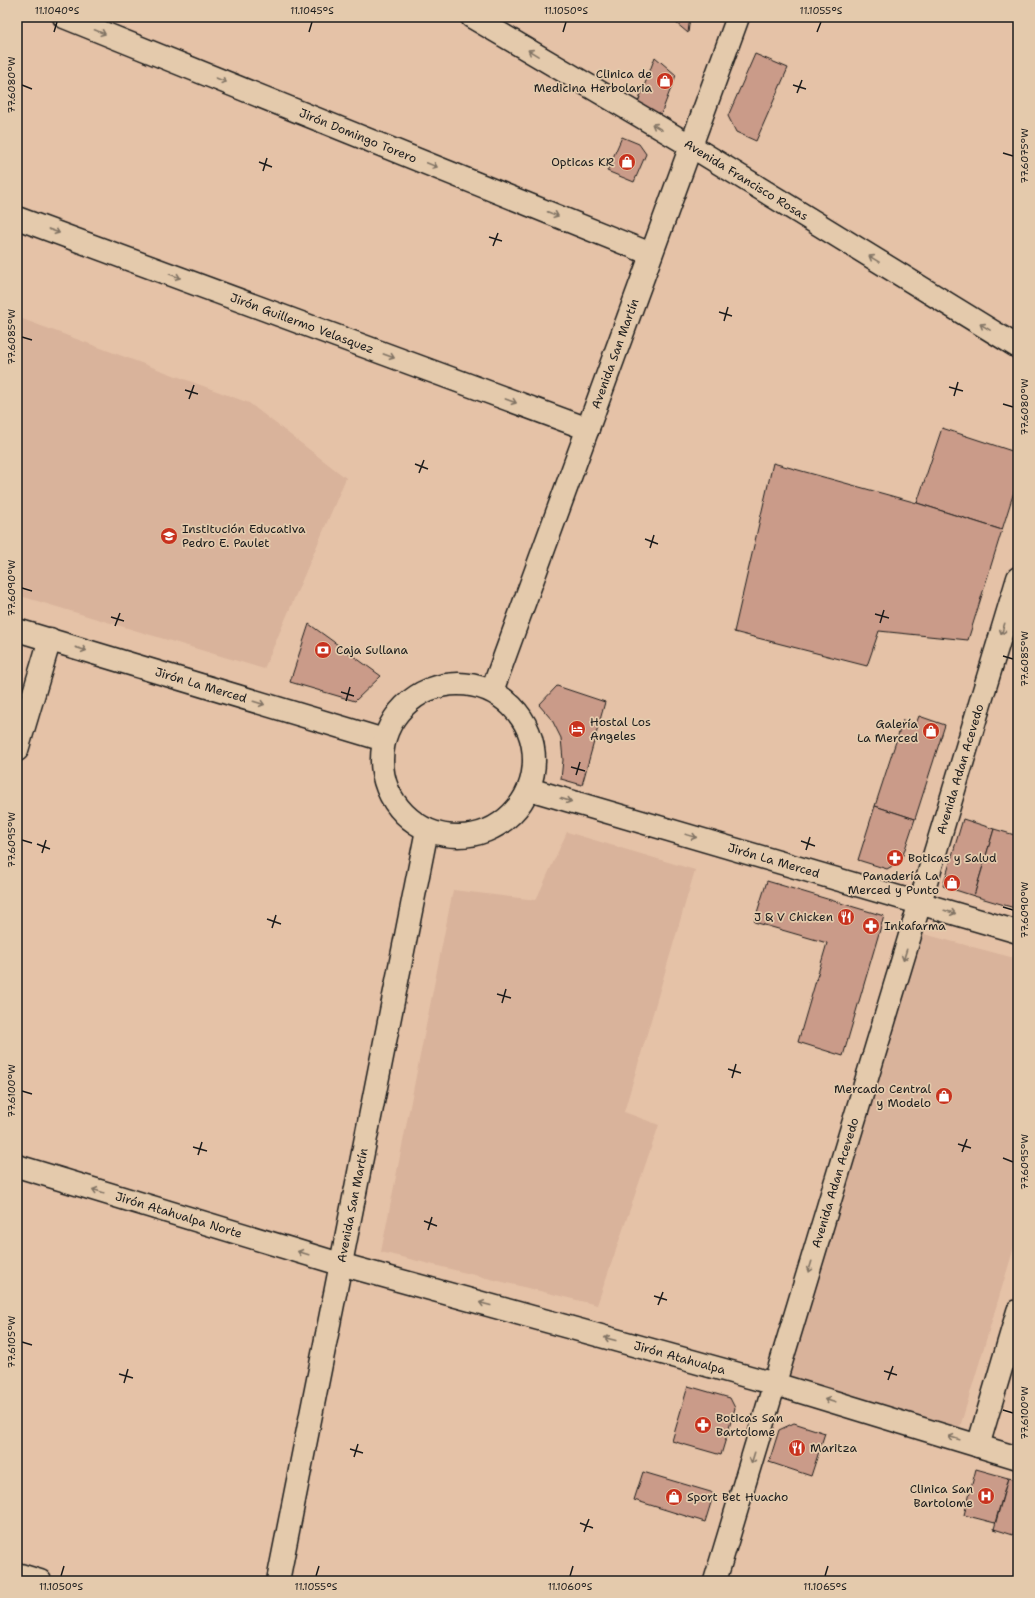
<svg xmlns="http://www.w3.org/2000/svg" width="1035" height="1598" viewBox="0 0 1035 1598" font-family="'Shantell Sans',sans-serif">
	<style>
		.built { fill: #d9b39b }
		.building { fill: #ca9b89; stroke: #1c1c1c }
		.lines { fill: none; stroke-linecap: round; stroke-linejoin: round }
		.street-casing { stroke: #1c1c1c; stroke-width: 25 }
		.secondary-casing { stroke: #1c1c1c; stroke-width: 25 }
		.street { stroke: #e4caac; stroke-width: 22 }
		.secondary { stroke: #e4caac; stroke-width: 22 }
		.oneway { stroke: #807364 }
		.ticks { fill: none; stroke: #1c1c1c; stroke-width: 1.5 }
		.labels { text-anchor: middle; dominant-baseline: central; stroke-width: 3.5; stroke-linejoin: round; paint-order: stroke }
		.poi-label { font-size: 12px; fill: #1c1c1c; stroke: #e4caac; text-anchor: start }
		.street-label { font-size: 12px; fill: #1c1c1c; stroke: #e4caac }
		.neatline { fill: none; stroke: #1c1c1c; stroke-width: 1.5 }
		.ticks-label { font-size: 10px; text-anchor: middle; fill: #1c1c1c }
	</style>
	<rect width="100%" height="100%" fill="#e5c2a7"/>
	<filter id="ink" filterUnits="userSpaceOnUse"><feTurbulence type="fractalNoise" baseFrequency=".025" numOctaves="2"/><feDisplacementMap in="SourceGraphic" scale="8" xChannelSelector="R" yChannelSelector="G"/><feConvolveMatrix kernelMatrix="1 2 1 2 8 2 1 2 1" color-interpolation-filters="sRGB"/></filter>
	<g filter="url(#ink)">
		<g class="built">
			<polygon points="17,317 249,403 346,478 264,669 17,595"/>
			<polygon points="567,832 695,870 624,1112 659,1125 597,1305 381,1252 453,890 536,900"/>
			<polygon points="920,933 1018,959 1018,1234 960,1427 787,1378"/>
		</g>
		<g class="building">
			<polygon points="669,17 690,17 688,33"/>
			<polygon points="755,54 788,68 756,141 736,132 728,116"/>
			<polygon points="655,57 676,75 661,114 637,105"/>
			<polygon points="622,137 639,144 646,154 634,182 607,171"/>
			<polygon points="942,428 1018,453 1018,479 1002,530 917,503"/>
			<polygon points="773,463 917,503 1002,530 968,640 879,631 867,666 734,632"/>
			<polygon points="309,624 381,676 355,701 290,682"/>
			<polygon points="557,686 605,702 582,785 561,779 563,760 561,738 552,720 539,705"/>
			<polygon points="919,716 945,725 915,819 875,806 903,720 916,724"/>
			<polygon points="875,806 915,819 901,861 887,869 858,860"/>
			<polygon points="963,819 994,829 974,896 943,886"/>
			<polygon points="994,829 1018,836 1018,909 974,896"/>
			<polygon points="767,881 884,916 843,1056 798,1042 827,943 754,922"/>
			<polygon points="688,1386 730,1398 735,1408 721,1455 672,1441"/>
			<polygon points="794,1423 825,1433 811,1476 769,1462 779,1430"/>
			<polygon points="976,1469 1008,1478 995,1523 964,1515"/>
			<polygon points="643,1472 714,1493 705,1522 634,1500"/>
			<polygon points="1008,1478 1018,1480 1018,1517 1013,1535 994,1529"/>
		</g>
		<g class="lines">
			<g class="street-casing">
				<g id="street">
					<path id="s1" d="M64,17L651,254"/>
					<path id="s2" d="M472,17L691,146L1018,347"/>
					<path id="s3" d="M17,218L588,429"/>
					<path id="s4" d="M17,630L384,740"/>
					<polyline points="17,750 50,639"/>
					<path id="s5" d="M529,789L1018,932"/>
					<path id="s6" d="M17,1166L340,1264L775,1384L1018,1458"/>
					<polyline points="978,1446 1018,1311"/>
					<polyline points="17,1574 40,1581"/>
					<path id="s7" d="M715,1581L1018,578"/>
				</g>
			</g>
			<g class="secondary-casing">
				<g id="secondary">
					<circle cx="458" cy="760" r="76"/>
					<path id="s8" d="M492,691L738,17"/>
					<path id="s9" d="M278,1581L427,830"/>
				</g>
			</g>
			<use href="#street" class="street"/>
			<use href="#secondary" class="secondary"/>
		</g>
		<defs><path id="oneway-shaft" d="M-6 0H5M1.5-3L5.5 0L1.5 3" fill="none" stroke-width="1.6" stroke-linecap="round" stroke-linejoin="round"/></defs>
		<g class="oneway">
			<use href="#oneway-shaft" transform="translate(100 32) rotate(22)"/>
			<use href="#oneway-shaft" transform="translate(533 53) rotate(-149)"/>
			<use href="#oneway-shaft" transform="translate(221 80) rotate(22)"/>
			<use href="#oneway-shaft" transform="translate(657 127) rotate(-149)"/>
			<use href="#oneway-shaft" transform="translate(432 165) rotate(22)"/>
			<use href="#oneway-shaft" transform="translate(553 214) rotate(22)"/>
			<use href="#oneway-shaft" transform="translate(54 231) rotate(20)"/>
			<use href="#oneway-shaft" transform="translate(874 259) rotate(-149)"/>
			<use href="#oneway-shaft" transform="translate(175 276) rotate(20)"/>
			<use href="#oneway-shaft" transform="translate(985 327) rotate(-149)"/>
			<use href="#oneway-shaft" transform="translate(389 356) rotate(20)"/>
			<use href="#oneway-shaft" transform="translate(511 401) rotate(20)"/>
			<use href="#oneway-shaft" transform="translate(1003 629) rotate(107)"/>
			<use href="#oneway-shaft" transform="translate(81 649) rotate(17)"/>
			<use href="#oneway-shaft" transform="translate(259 703) rotate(17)"/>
			<use href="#oneway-shaft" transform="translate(566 800) rotate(16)"/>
			<use href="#oneway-shaft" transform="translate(691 836) rotate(16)"/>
			<use href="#oneway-shaft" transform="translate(950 912) rotate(16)"/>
			<use href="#oneway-shaft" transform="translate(905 955) rotate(107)"/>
			<use href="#oneway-shaft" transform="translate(98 1191) rotate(-163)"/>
			<use href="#oneway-shaft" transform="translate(303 1253) rotate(-163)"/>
			<use href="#oneway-shaft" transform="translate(810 1267) rotate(107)"/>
			<use href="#oneway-shaft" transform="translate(485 1304) rotate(-165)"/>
			<use href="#oneway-shaft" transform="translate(610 1339) rotate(-165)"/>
			<use href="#oneway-shaft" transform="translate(830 1401) rotate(-163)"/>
			<use href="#oneway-shaft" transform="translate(954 1438) rotate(-163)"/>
			<use href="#oneway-shaft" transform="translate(753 1458) rotate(107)"/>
		</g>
	</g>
	<path class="ticks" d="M54,32L57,22M309,32L312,22M563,32L566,22M817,32L821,22M22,85L32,89M793,85L806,89M797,93L802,80M1003,153L1013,156M259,162L272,167M263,171L267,158M489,237L502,241M493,246L498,233M719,312L732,316M724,321L728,307M22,337L32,340M949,387L963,391M185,390L198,394M954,396L958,382M189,399L194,385M1003,404L1013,407M415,464L428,469M419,473L424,460M645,539L658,544M650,548L654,535M22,588L32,591M875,614L889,618M111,617L124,621M880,623L884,610M115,626L120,613M1003,656L1013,659M341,692L354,696M346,701L350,687M571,767L585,771M576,775L580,762M22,840L32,843M801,841L815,846M37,844L50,849M806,850L810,837M42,853L46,840M1003,907L1013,910M267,919L281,924M272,928L276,915M497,994L511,998M502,1003L506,989M728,1069L741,1073M732,1078L736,1064M22,1091L32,1094M958,1144L971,1148M193,1147L207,1151M962,1152L967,1139M198,1155L202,1142M1003,1158L1013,1162M424,1221L437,1226M428,1230L432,1217M654,1296L667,1300M658,1305L663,1292M22,1342L32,1345M884,1371L897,1375M119,1374L133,1378M888,1380L893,1366M124,1383L128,1369M1003,1410L1013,1413M350,1449L363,1453M354,1457L358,1444M580,1523L593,1528M584,1532L589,1519M61,1576L64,1566M316,1576L319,1566M570,1576L573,1566M825,1576L828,1566"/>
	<defs>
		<g id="shop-disc" transform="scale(0.9)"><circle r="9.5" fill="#c8321e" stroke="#e4caac"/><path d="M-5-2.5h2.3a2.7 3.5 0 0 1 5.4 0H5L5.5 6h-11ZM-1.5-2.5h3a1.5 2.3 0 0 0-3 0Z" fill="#fff"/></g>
		<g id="school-disc" transform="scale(0.9)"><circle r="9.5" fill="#c8321e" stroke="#e4caac"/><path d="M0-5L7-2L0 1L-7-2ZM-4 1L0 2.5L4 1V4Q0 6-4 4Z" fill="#fff"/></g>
		<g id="bank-disc" transform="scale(0.9)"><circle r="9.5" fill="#c8321e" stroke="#e4caac"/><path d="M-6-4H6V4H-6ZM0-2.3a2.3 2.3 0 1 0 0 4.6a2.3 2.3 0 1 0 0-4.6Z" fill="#fff"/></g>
		<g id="hotel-disc" transform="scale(0.9)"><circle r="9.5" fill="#c8321e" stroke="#e4caac"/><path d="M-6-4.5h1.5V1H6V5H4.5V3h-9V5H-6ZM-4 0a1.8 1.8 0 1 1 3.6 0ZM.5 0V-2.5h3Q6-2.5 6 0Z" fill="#fff"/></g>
		<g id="pharmacy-disc" transform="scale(0.9)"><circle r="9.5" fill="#c8321e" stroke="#e4caac"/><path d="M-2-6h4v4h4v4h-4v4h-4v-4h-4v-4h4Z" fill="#fff"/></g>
		<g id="restaurant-disc" transform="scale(0.9)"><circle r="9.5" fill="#c8321e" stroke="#e4caac"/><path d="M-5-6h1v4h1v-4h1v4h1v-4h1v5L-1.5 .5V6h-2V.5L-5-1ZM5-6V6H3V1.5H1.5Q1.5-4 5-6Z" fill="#fff"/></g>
		<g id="hospital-disc" transform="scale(0.9)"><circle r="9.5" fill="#c8321e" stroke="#e4caac"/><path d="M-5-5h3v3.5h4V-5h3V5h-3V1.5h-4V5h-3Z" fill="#fff"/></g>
	</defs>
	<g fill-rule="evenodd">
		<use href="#shop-disc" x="665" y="81"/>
		<use href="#shop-disc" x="627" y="162"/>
		<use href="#school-disc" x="169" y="536"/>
		<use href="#bank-disc" x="323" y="650"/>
		<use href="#hotel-disc" x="577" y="729"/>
		<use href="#shop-disc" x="931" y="731"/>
		<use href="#pharmacy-disc" x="895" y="858"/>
		<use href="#shop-disc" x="952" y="883"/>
		<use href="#restaurant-disc" x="846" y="917"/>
		<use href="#pharmacy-disc" x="871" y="926"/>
		<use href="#shop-disc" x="944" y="1096"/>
		<use href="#pharmacy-disc" x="703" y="1425"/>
		<use href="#restaurant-disc" x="797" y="1448"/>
		<use href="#hospital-disc" x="986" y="1496"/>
		<use href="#shop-disc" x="674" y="1497"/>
	</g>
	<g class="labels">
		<g class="poi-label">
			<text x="652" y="74" text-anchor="end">Clinica de<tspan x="652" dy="14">Medicina Herbolaria</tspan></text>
			<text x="614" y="162" text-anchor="end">Opticas KR</text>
			<text x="182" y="529">Institución Educativa<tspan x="182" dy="14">Pedro E. Paulet</tspan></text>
			<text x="336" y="650">Caja Sullana</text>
			<text x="590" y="722">Hostal Los<tspan x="590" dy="14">Angeles</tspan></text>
			<text x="918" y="724" text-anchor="end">Galería<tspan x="918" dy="14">La Merced</tspan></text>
			<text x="908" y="858">Boticas y Salud</text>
			<text x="939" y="876" text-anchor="end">Panadería La<tspan x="939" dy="14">Merced y Punto</tspan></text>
			<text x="833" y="917" text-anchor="end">J &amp; V Chicken</text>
			<text x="884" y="926">Inkafarma</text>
			<text x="931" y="1089" text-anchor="end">Mercado Central<tspan x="931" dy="14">y Modelo</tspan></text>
			<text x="716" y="1418">Boticas San<tspan x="716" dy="14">Bartolome</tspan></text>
			<text x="810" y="1448">Maritza</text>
			<text x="973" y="1489" text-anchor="end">Clinica San<tspan x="973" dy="14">Bartolome</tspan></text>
			<text x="687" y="1497">Sport Bet Huacho</text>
		</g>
		<g class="street-label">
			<text stroke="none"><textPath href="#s1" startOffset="317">Jirón Domingo Torero</textPath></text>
			<text stroke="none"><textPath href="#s2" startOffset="319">Avenida Francisco Rosas</textPath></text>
			<text stroke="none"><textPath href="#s3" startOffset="304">Jirón Guillermo Velasquez</textPath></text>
			<text stroke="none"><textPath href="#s8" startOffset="359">Avenida San Martín</textPath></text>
			<text stroke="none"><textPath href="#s4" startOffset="192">Jirón La Merced</textPath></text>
			<text stroke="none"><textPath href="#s7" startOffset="848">Avenida Adan Acevedo</textPath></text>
			<text stroke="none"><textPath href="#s5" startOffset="255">Jirón La Merced</textPath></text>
			<text stroke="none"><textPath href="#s7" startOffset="416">Avenida Adan Acevedo</textPath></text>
			<text stroke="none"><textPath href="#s9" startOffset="383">Avenida San Martín</textPath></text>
			<text stroke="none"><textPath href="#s6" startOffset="169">Jirón Atahualpa Norte</textPath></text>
			<text stroke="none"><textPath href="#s6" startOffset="690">Jirón Atahualpa</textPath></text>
		</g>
	</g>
	<rect width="1035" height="1598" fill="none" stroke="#e4caac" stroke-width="44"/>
	<rect x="22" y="22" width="991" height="1554" class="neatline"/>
	<g class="ticks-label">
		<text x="57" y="14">11.1040°S</text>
		<text x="312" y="14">11.1045°S</text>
		<text x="566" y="14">11.1050°S</text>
		<text x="821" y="14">11.1055°S</text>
		<text transform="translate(11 85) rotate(-90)" y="4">77.6080°W</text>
		<text transform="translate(1024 156) rotate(-90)" y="4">77.6075°W</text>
		<text transform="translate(11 337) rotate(-90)" y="4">77.6085°W</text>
		<text transform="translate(1024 407) rotate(-90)" y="4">77.6080°W</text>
		<text transform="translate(11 588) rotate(-90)" y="4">77.6090°W</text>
		<text transform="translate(1024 659) rotate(-90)" y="4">77.6085°W</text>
		<text transform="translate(11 840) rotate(-90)" y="4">77.6095°W</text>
		<text transform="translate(1024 910) rotate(-90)" y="4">77.6090°W</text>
		<text transform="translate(11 1091) rotate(-90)" y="4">77.6100°W</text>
		<text transform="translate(1024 1162) rotate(-90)" y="4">77.6095°W</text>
		<text transform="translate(11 1342) rotate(-90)" y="4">77.6105°W</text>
		<text transform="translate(1024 1413) rotate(-90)" y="4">77.6100°W</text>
		<text x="61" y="1590">11.1050°S</text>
		<text x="316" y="1590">11.1055°S</text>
		<text x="570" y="1590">11.1060°S</text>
		<text x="825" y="1590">11.1065°S</text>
	</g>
</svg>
